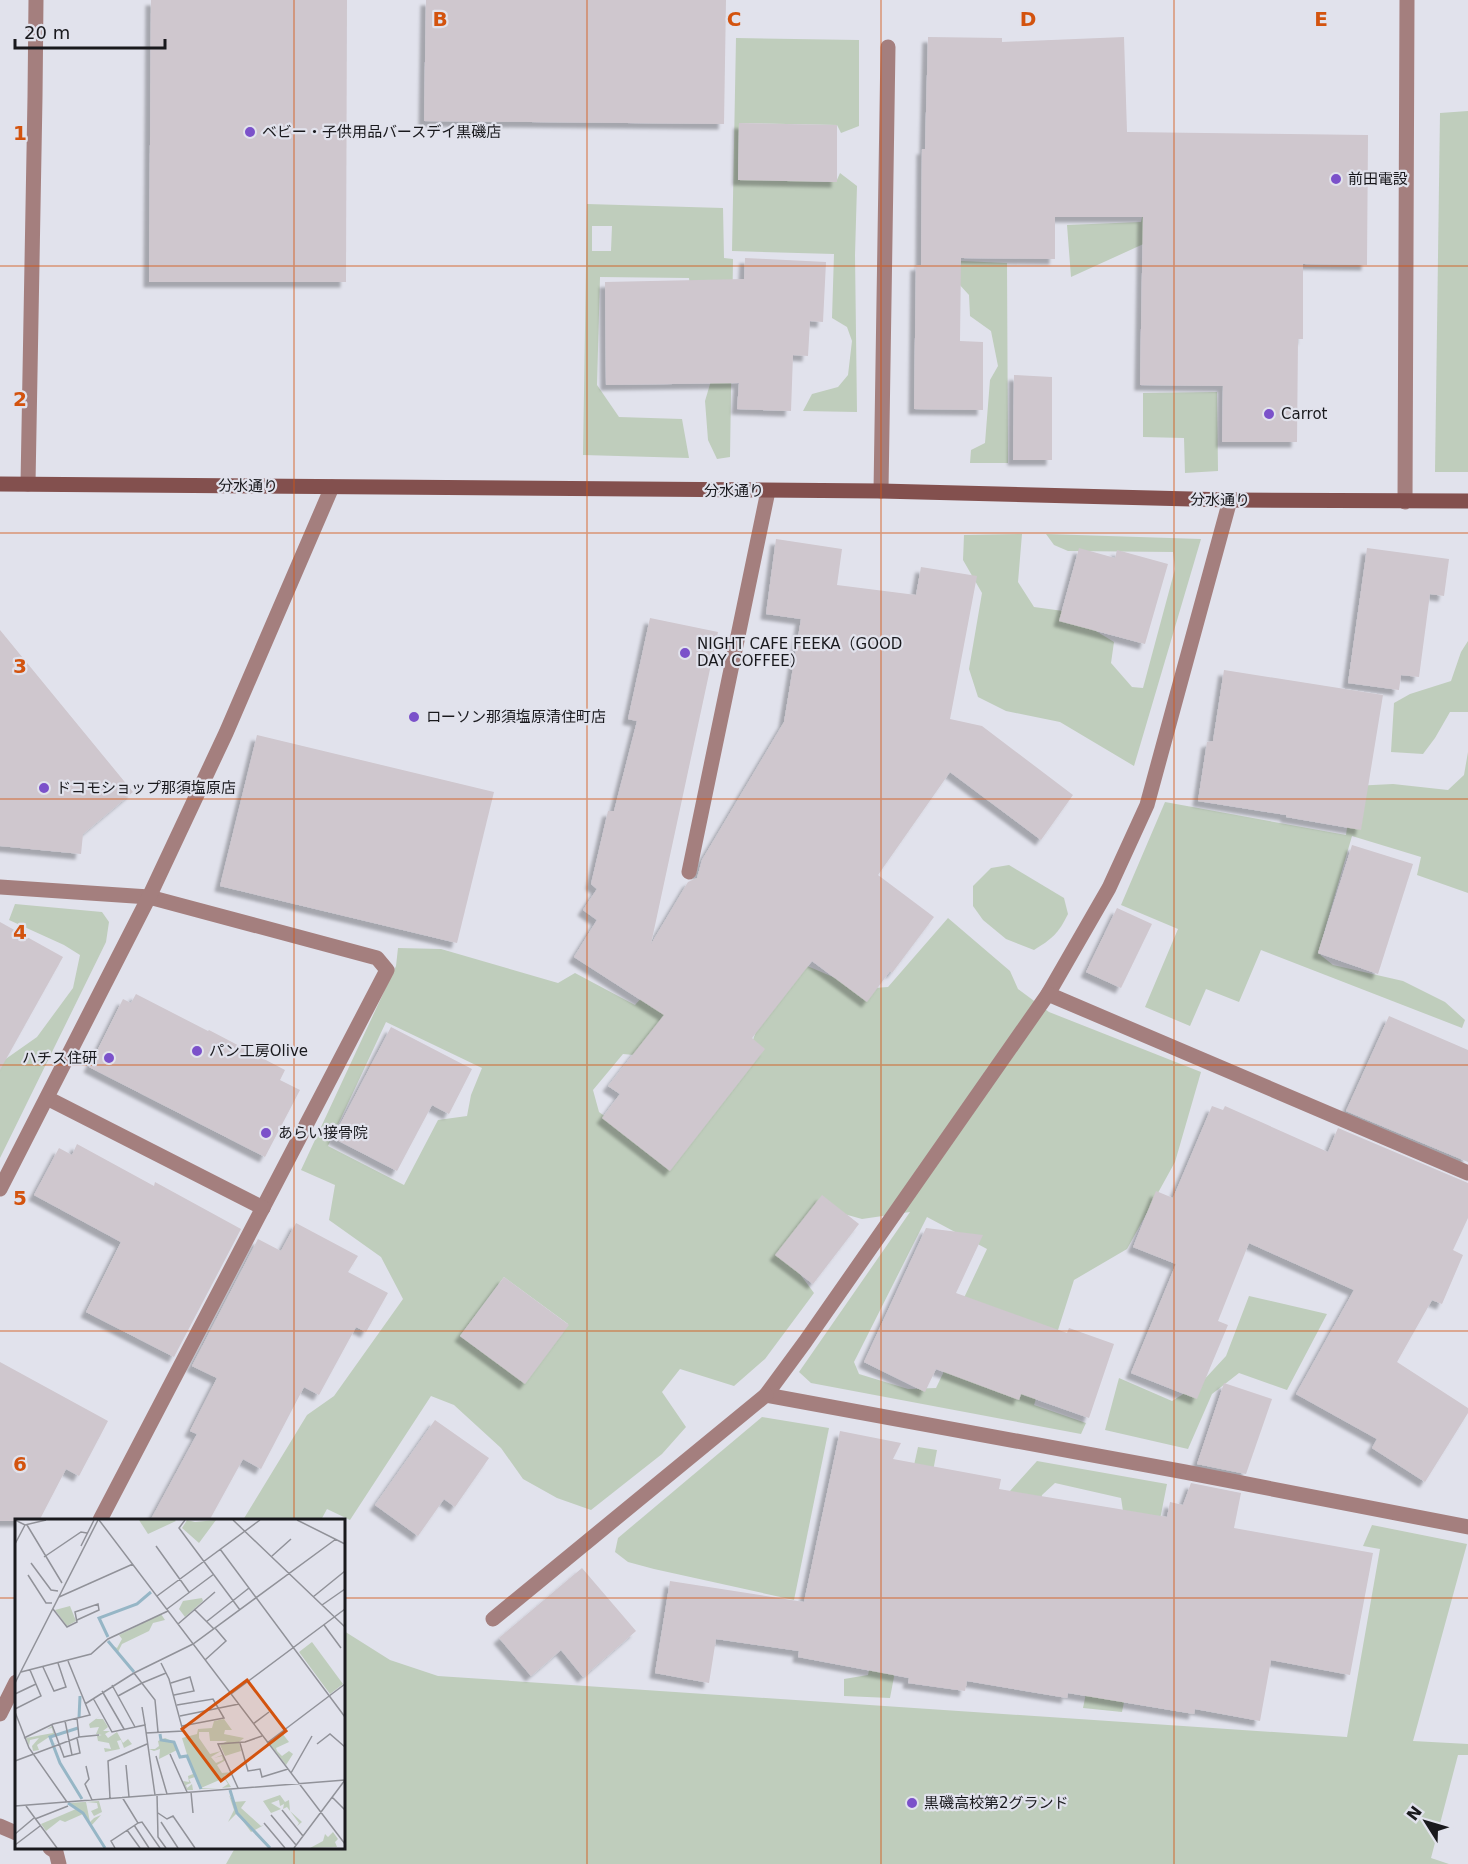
<svg xmlns="http://www.w3.org/2000/svg" width="1468" height="1864" viewBox="0 0 1468 1864" font-family="'DejaVu Sans','Noto Sans JP',sans-serif">
	<style>
		.green { fill: #bfcdbc; fill-rule: evenodd }
		.building { fill: #cfc7ce; filter: url(#shadow) }
		.lines { fill: none; stroke-linecap: round; stroke-linejoin: round }
		.street { stroke: #a47f7e; stroke-width: 15 }
		.secondary { stroke: #83504e; stroke-width: 15 }
		.grid { fill: none; stroke: #d3530e; stroke-width: 1.5; stroke-opacity: 0.55 }
		.poi-dot { fill: #7b51ca; stroke: #e1e2ec; stroke-width: 2 }
		.labels { text-anchor: middle; dominant-baseline: central; stroke-width: 4.5; stroke-linejoin: round; paint-order: stroke }
		.poi-label { font-size: 15px; fill: #19191d; stroke: #e1e2ec; text-anchor: start }
		.street-label { font-size: 15px; fill: #19191d; stroke: #e1e2ec }
		.inset-river { fill: none; stroke: #96b6c6; stroke-width: 3 }
		.inset-road { fill: none; stroke: #919299; stroke-width: 1.5 }
		.view { fill: #d3530e; fill-opacity: 0.15; stroke: #d3530e; stroke-width: 3 }
		.inset-edge { fill: none; stroke: #19191d; stroke-width: 3 }
		.grid-label { font-size: 20px; text-anchor: middle; font-weight: bold; fill: #d3530e; stroke: #e1e2ec; stroke-width: 4.5; stroke-linejoin: round; paint-order: stroke }
	</style>
	<defs>
		<filter id="shadow"><feDropShadow dx="-5.5" dy="5.5" stdDeviation="1.5" flood-color="#0004"/></filter>
	</defs>
	<rect width="100%" height="100%" fill="#e1e2ec"/>
	<g class="green">
		<polygon points="736,38 859,40 859,126 841,133 837,125 739,123 738,179 836,182 840,173 857,186 855,255 857,412 803,411 812,394 838,387 848,375 852,341 847,327 832,318 834,254 732,251"/>
		<polygon points="1468,111 1468,472 1435,472 1440,113"/>
		<path d="M587,204L723,208L724,258L733,259L730,457L717,459L708,440L705,401L721,347L693,319L689,278L600,277L597,385L619,417L682,419L689,458L583,455ZM592,226H612L611,251H592Z"/>
		<polygon points="1143,213 1183,226 1071,277 1067,225 1141,222"/>
		<polygon points="937,260 1007,263 1008,463 970,463 971,450 985,443 990,380 998,366 991,331 970,316 969,295"/>
		<polygon points="1217,392 1218,471 1185,473 1184,438 1143,437 1143,393"/>
		<polygon points="1022,534 1018,582 1034,607 1063,611 1114,642 1111,663 1132,687 1143,688 1175,569 1173,552 1068,551 1054,545 1046,534 1201,539 1134,766 1060,722 1006,711 978,697 969,669 982,593 963,560 964,535"/>
		<polygon points="1468,641 1468,712 1450,712 1435,738 1423,754 1391,752 1394,703 1410,694 1451,681 1461,652"/>
		<polygon points="1468,752 1468,893 1417,875 1421,857 1352,836 1318,953 1333,965 1403,981 1445,1002 1465,1020 1462,1028 1261,950 1239,1002 1206,989 1190,1026 1145,1007 1178,929 1121,905 1165,802 1346,835 1353,786 1393,784 1448,790 1464,775"/>
		<path d="M1009,865L1064,898L1068,914C1058,934 1053,938 1034,950L1006,939L983,920L973,906V886L991,868Z"/>
		<polygon points="15,904 102,912 109,922 106,942 0,1158 0,1063 37,1037 73,988 80,955 64,945 9,920"/>
		<path d="M948,918L1010,971L1018,989L1049,1012L1201,1072L1175,1162L1127,1249L1074,1280L1034,1405L1086,1423L1081,1434L811,1383L799,1372L910,1212L862,1219L826,1209L788,1258L814,1293L765,1359L734,1386L680,1369L662,1392L686,1427L662,1454L591,1510L557,1498L523,1479L501,1448L454,1405L431,1396L350,1520L327,1509L321,1520H243L307,1415L334,1396L403,1299L381,1257L329,1220L335,1185L301,1170L396,966L398,948L441,949L558,983L575,973L635,1005L667,969L702,974L634,1055L623,1054L593,1090L599,1112L661,1157L749,1051L762,1015L798,962L861,989L888,987ZM386,1022L482,1068L471,1095L467,1116L438,1120L404,1185L328,1146ZM927,1217L987,1249L946,1336L948,1363L936,1388L908,1389L859,1374L854,1362ZM504,1277L568,1324L525,1383L460,1336Z"/>
		<polygon points="1249,1296 1327,1314 1287,1390 1239,1373 1212,1394 1188,1449 1105,1430 1119,1378 1172,1401 1201,1383 1226,1356"/>
		<polygon points="762,1417 829,1428 794,1600 654,1569 628,1562 615,1552 618,1538"/>
		<polygon points="918,1447 937,1450 890,1698 844,1696 844,1679 868,1675"/>
		<polygon points="1037,1461 1167,1484 1122,1712 1083,1708 1108,1586 1125,1524 1121,1498 1055,1483 1042,1495 1005,1672 1010,1491"/>
		<polygon points="1372,1525 1467,1544 1413,1741 1468,1744 1468,1755 1458,1755 1431,1858 1449,1864 226,1864 235,1848 344,1848 344,1631 390,1660 438,1676 1347,1737 1380,1549 1363,1546"/>
	</g>
	<g class="building">
		<polygon points="151,0 347,0 346,282 149,282"/>
		<polygon points="426,0 726,0 724,124 424,121"/>
		<polygon points="928,37 1002,38 1002,42 1124,37 1127,132 1368,135 1367,265 1303,264 1303,339 1298,339 1297,442 1222,442 1223,386 1140,385 1143,217 1055,217 1055,259 961,258 960,341 983,342 983,410 914,409 916,265 921,265 922,149 925,149"/>
		<polygon points="739,123 837,125 837,182 738,180"/>
		<polygon points="745,258 826,262 823,322 810,321 808,356 793,355 791,411 737,409 739,383 606,385 605,282 744,279"/>
		<polygon points="1014,375 1052,377 1052,460 1013,460"/>
		<polygon points="776,539 842,549 837,585 916,595 921,567 977,576 950,719 982,726 1073,795 1041,840 950,772 878,875 934,917 892,973 890,971 867,1002 812,961 752,1038 765,1049 670,1171 602,1118 620,1094 608,1086 664,1015 574,957 597,920 583,910 597,889 591,884 608,811 614,811 637,721 628,719 650,618 718,632 651,944 688,882 697,878 702,860 784,722 801,619 766,614"/>
		<polygon points="1079,548 1115,558 1117,550 1168,564 1145,644 1059,621"/>
		<polygon points="1367,548 1449,559 1444,596 1430,594 1419,677 1401,675 1399,690 1348,683"/>
		<polygon points="0,630 133,792 83,834 81,854 0,846"/>
		<polygon points="1224,670 1383,695 1361,830 1286,817 1286,815 1198,801 1207,742 1213,741"/>
		<polygon points="257,735 494,792 457,943 220,886"/>
		<polygon points="1352,845 1413,864 1378,974 1318,953"/>
		<polygon points="1117,908 1152,924 1121,988 1086,972"/>
		<polygon points="0,922 63,957 0,1070"/>
		<polygon points="136,994 208,1031 209,1030 285,1070 280,1080 300,1090 265,1157 89,1067 123,999 131,1003"/>
		<polygon points="1389,1016 1468,1050 1468,1162 1346,1111"/>
		<polygon points="391,1027 472,1069 449,1114 432,1105 397,1171 333,1138"/>
		<polygon points="1212,1106 1223,1110 1225,1106 1328,1152 1338,1128 1468,1183 1468,1218 1453,1250 1463,1255 1442,1304 1432,1300 1397,1362 1468,1408 1468,1413 1425,1482 1372,1448 1377,1439 1296,1394 1354,1290 1249,1243 1218,1321 1228,1325 1197,1399 1131,1373 1176,1264 1133,1247 1156,1191 1173,1198"/>
		<polygon points="77,1144 154,1186 155,1182 241,1229 174,1357 86,1312 121,1242 34,1195 59,1148 72,1155"/>
		<polygon points="822,1195 859,1224 813,1284 775,1255"/>
		<polygon points="296,1223 358,1256 348,1272 388,1293 366,1332 356,1327 319,1395 304,1387 261,1469 243,1459 209,1521 150,1521 197,1434 190,1431 217,1378 192,1366 258,1239 281,1251"/>
		<polygon points="926,1228 983,1235 956,1293 1067,1333 1069,1328 1114,1344 1089,1418 1021,1394 1019,1400 936,1369 925,1392 864,1362"/>
		<polygon points="504,1277 569,1325 525,1384 460,1336"/>
		<polygon points="0,1362 108,1421 79,1476 66,1469 39,1521 0,1521"/>
		<polygon points="1224,1383 1272,1399 1246,1474 1197,1464"/>
		<polygon points="435,1420 489,1458 455,1507 444,1499 418,1536 375,1505"/>
		<polygon points="840,1431 901,1443 893,1459 1001,1479 999,1489 1167,1517 1170,1502 1183,1505 1191,1483 1241,1493 1234,1528 1373,1553 1350,1675 1271,1660 1260,1721 1195,1709 1194,1714 1068,1693 1067,1698 967,1681 965,1691 908,1683 909,1678 798,1657 799,1651 716,1639 709,1683 655,1673 670,1581 804,1602"/>
		<polygon points="582,1568 636,1631 583,1677 561,1650 531,1676 499,1638"/>
	</g>
	<g class="lines">
		<g class="street">
			<polyline points="28,484 35,97 36,0"/>
			<polyline points="881,491 888,47"/>
			<polyline points="1230,500 1147,805 1109,888 1048,994 805,1342 766,1395 1185,1472 1468,1527"/>
			<polyline points="1405,502 1407,0"/>
			<polyline points="689,872 768,491"/>
			<polyline points="0,887 149,897 377,958 387,970 100,1520"/>
			<polyline points="1048,994 1468,1173"/>
			<polyline points="47,1098 263,1208"/>
			<polyline points="0,1189 149,897 226,733 332,487"/>
			<polyline points="493,1619 766,1395"/>
			<polyline points="0,1714 16,1682"/>
			<polyline points="0,1826 16,1833"/>
			<polyline points="50,1848 56,1852 59,1864"/>
		</g>
		<polyline class="secondary" points="0,484 881,491 1230,500 1468,501"/>
	</g>
	<path class="grid" d="M294,0V1520M587,0V1864M881,0V1864M1174,0V1864M0,266H1468M0,533H1468M0,799H1468M0,1065H1468M0,1331H1468M0,1598H16M344,1598H1468M294,1848V1864"/>
	<g class="poi-dot">
		<circle cx="250" cy="132" r="6"/>
		<circle cx="1336" cy="179" r="6"/>
		<circle cx="1269" cy="414" r="6"/>
		<circle cx="685" cy="653" r="6"/>
		<circle cx="414" cy="717" r="6"/>
		<circle cx="44" cy="788" r="6"/>
		<circle cx="197" cy="1051" r="6"/>
		<circle cx="109" cy="1058" r="6"/>
		<circle cx="266" cy="1133" r="6"/>
		<circle cx="912" cy="1803" r="6"/>
	</g>
	<g class="labels">
		<g class="poi-label">
			<text x="262" y="132">ベビー・子供用品バースデイ黒磯店</text>
			<text x="1348" y="179">前田電設</text>
			<text x="1281" y="414">Carrot</text>
			<text x="697" y="644">NIGHT CAFE FEEKA（GOOD<tspan x="697" dy="17">DAY COFFEE）</tspan></text>
			<text x="426" y="717">ローソン那須塩原清住町店</text>
			<text x="56" y="788">ドコモショップ那須塩原店</text>
			<text x="209" y="1051">パン工房Olive</text>
			<text x="97" y="1058" text-anchor="end">ハチス住研</text>
			<text x="278" y="1133">あらい接骨院</text>
			<text x="924" y="1803">黒磯高校第2グランド</text>
		</g>
		<g class="street-label">
			<text transform="translate(248 486) rotate(1)">分水通り</text>
			<text x="734" y="491">分水通り</text>
			<text transform="translate(1220 500) rotate(1)">分水通り</text>
		</g>
	</g>
	<g transform="translate(15 1519)">
		<rect width="330" height="330" fill="#e1e2ec"/>
		<path d="M124,1H160L161,2L133,15ZM172,1L180,3L201,1L184,24L167,9ZM187,79L188,82L170,98L164,90L168,82ZM55,87L61,102L52,107L40,91ZM146,95L150,101L138,104L134,112L107,125L103,133L96,126L102,129L107,120L104,116ZM297,123L328,165L315,175L284,133ZM86,196L81,200H88L93,208L88,212H95L90,215L93,219L102,213L108,224L113,220L117,225L109,229L106,221L102,222L105,230L90,233L89,229L96,230L94,224L83,222L82,217L87,216L81,215L84,208L75,209L74,205ZM209,200L217,211H210L209,215L229,219L224,223L226,232L210,237L205,226L212,222H195L194,213H184V219L195,235L206,232L196,238L201,244L208,241L207,237L199,239L207,236L211,241L202,246L207,254L217,253L209,257L216,268L207,269L213,265L209,259L186,269H204L185,270L180,258L174,260L176,264L171,266L172,269L177,265L178,271H172L168,262L174,263L173,257L178,255L167,219L182,215L183,210L197,209L199,202ZM37,207L40,217L36,218L38,225L42,224L37,226L34,218L22,226L24,231L18,232L17,227L24,219L15,221L14,227L11,219L38,214L37,209L32,210ZM267,214L274,223L261,229L262,232L267,237L274,232L278,235L271,246L254,224ZM150,219L159,223L162,231L144,240L145,230L139,232L134,230H140L144,227L143,222ZM214,276L218,283L231,282L226,289L246,307L249,306L236,313L222,294L213,303L219,291ZM265,276L270,283L274,281L275,292L287,303L282,307L284,304L272,288L268,290L269,285L265,287L264,281L256,284L266,290L256,294L248,282ZM84,282L87,293L79,297L76,292L83,289L82,284L71,283L75,303L79,299L86,296L76,307L68,295L50,303L45,301L31,312L26,305L61,290L54,284ZM318,313L323,320L320,323L322,328L295,329L308,322L310,315L313,318Z" fill="#bfcdbc"/>
		<path class="inset-river" d="M93,118L84,99L122,85L136,73M93,122L119,153M64,199L65,177M63,209L35,218L45,244L67,280M145,215L146,221L159,223L165,238L172,237L186,270M215,271L222,294L255,329M53,284L68,294L90,329"/>
		<path class="inset-road" d="M0,1L10,6L31,1M84,1L330,325M170,1L164,9L225,91M218,1L330,108M282,1L330,25M12,6L47,64M0,25L10,6M66,27L79,1M141,27L174,73M205,30L330,198M257,37L276,20M29,38L66,13L72,14M16,44L36,71L43,72M13,56L31,84H37M142,77L245,1M44,78L118,45M298,78L330,52M307,86L330,70M38,90L52,108L62,103L60,93L83,85L84,91L62,101M152,90L199,55M179,90L199,110M191,103L234,69M163,105L200,73M309,106L326,129M190,141L211,122L200,109M28,148L39,172L51,168L43,144M6,153L76,135L93,120L153,92M119,154L140,181L143,213M0,164L83,1M127,164L151,154M156,164L175,158L179,172L159,176M97,166L120,208M87,172L109,210M0,175L21,165M216,175L330,90M103,177L127,164M78,179L97,213L130,206L140,276M70,185L119,154L178,125L321,20M162,186L198,180L209,199L167,207M127,188L130,206M0,190L26,177L15,151M0,193L14,229L52,283M165,197L224,185M62,199L64,218M50,202L57,236M238,205L254,193M37,206L49,238L65,234L62,219M131,214L168,212L154,160L146,144M9,219L38,205L75,196L53,142M225,224L233,252L245,250L247,258L273,250M252,224L330,165M302,225L315,215L330,228M155,235L172,273M141,237L152,275M0,242L64,218L84,216M111,246L114,278M71,247L74,260L70,265L77,281M276,254L297,217M223,269L203,225L230,223L247,217M176,273L178,294M142,275L143,318L151,329M317,278L330,291M95,279L93,242L132,225M0,287L330,261M11,287L42,329M267,291L288,317M143,294L152,300L158,297L180,329M256,296L281,326M20,300L53,287M146,303L163,329M123,304L127,303L145,329M249,304L270,329M119,306L134,329M112,311L125,329M0,315L19,299M0,326L25,307M100,329L96,322L123,304L107,278M279,329L330,261"/>
		<path class="view" d="M232,161L271,212L206,262L167,210Z"/>
		<rect width="330" height="330" class="inset-edge"/>
	</g>
	<g class="grid-label">
		<text x="440" y="26">B</text>
		<text x="734" y="26">C</text>
		<text x="1028" y="26">D</text>
		<text x="1321" y="26">E</text>
		<text x="20" y="140">1</text>
		<text x="20" y="406">2</text>
		<text x="20" y="673">3</text>
		<text x="20" y="939">4</text>
		<text x="20" y="1205">5</text>
		<text x="20" y="1471">6</text>
	</g>
	<g transform="translate(1426 1822) rotate(307)" stroke="#e1e2ec" stroke-width="4.5" paint-order="stroke">
	<path d="M0-4.5L10 22L0 15L-10 22Z" fill="#19191d"/>
	<text y="-9" font-size="16" font-weight="bold" text-anchor="middle" fill="#19191d">N</text>
	</g>
	<path d="M15 39v9h150v-9" fill="none" stroke="#19191d" stroke-width="3"/>
	<text x="24" y="39" font-size="18" fill="#19191d" stroke="#e1e2ec" stroke-width="4.5" paint-order="stroke">20 m</text>
</svg>
